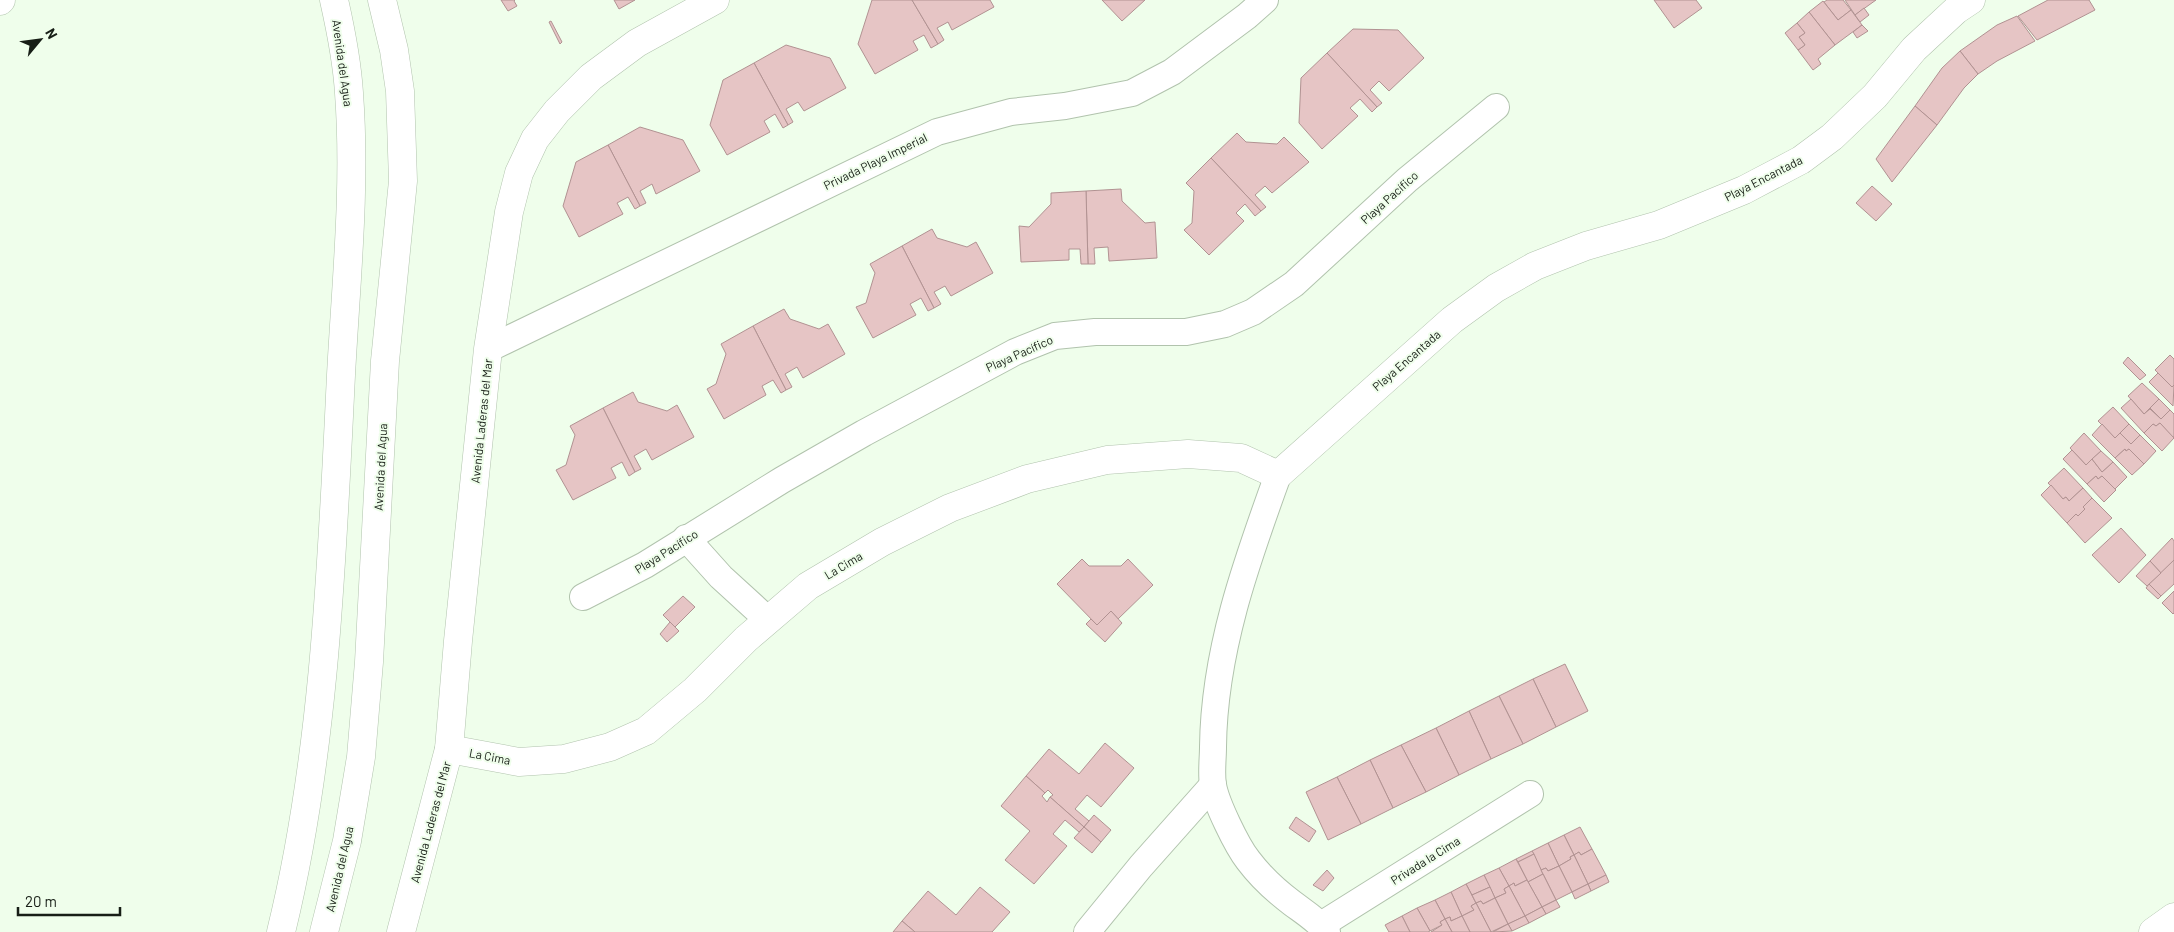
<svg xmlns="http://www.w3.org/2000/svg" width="2174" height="932" viewBox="0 0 2174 932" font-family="Barlow,sans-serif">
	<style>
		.building { fill: #e6c5c5; stroke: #b19292 }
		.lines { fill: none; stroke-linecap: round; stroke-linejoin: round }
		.street-casing { stroke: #b1c3ad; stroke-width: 28 }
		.secondary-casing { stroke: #b1c3ad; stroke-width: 29 }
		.highway-casing { stroke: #b1c3ad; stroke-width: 29 }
		.street { stroke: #fff; stroke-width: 26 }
		.secondary { stroke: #fff; stroke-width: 28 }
		.highway { stroke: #fff; stroke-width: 28 }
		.labels { text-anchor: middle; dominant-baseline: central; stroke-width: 4; stroke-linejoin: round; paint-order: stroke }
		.street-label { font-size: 12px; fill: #171e16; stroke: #effeeb }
	</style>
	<rect width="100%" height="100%" fill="#effeeb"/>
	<g class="building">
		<polygon points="501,0 515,0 514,1 517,6 508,11"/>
		<polygon points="614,0 635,0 619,9"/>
		<polygon points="872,0 912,0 938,44 931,48 924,35 913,41 918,50 875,74 858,44"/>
		<polygon points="912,0 990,0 994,7 952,30 948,22 937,28 944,40 938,44"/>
		<polygon points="1102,0 1145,0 1122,21"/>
		<polygon points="1654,0 1696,0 1702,8 1674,28"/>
		<polygon points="1827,0 1843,0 1851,10 1838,20 1824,2"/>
		<polygon points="1845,0 1876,0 1855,15"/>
		<polygon points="2048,0 2089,0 2095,10 2037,40 2018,16"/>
		<polygon points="1823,1 1838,20 1851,10 1862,25 1835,45 1809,12"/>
		<polygon points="1864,8 1869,15 1860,22 1855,15"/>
		<polygon points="1809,12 1835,45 1818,59 1821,64 1813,70 1798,50 1805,45 1799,37 1805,33 1797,23"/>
		<polygon points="2017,16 2035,41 1997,61 1978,74 1960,51 1997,25"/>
		<polygon points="551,21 562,42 560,44 549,22"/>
		<polygon points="1797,23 1805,33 1799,37 1805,45 1798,50 1785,33"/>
		<polygon points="1862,25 1868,31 1857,38 1853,32"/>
		<polygon points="1353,29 1398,30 1424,58 1389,91 1379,81 1370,90 1382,103 1377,107 1327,53"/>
		<polygon points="786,45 830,58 846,88 804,111 798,102 786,109 793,122 788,125 754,63"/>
		<polygon points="1960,51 1978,74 1964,88 1937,125 1915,106 1942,68"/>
		<polygon points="1327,53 1377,107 1372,112 1360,99 1350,108 1358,116 1322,149 1299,123 1301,78"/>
		<polygon points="754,63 788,125 783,128 775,114 764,121 770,132 727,155 710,125 723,80"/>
		<polygon points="1915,106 1937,125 1892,182 1876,159"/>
		<polygon points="640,127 683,140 700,171 656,194 652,184 640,191 646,203 640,206 608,145"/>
		<polygon points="1237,133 1246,142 1277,144 1284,137 1309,162 1272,193 1265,186 1255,195 1266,207 1261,211 1211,158"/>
		<polygon points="608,145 640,206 635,209 628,197 617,203 623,214 579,237 563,206 576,162"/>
		<polygon points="1211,158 1261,211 1255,216 1245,204 1236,213 1244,221 1209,255 1184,230 1192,223 1194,191 1186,183"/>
		<polygon points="1872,186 1892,204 1876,221 1856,203"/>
		<polygon points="1121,189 1122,201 1145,223 1155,222 1157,258 1109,261 1108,247 1094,248 1095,264 1088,264 1086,191"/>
		<polygon points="1086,191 1088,264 1081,264 1080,249 1069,249 1069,260 1021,262 1019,226 1029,227 1051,204 1051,193"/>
		<polygon points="932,229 937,238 967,247 976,242 993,273 951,296 945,286 934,292 941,304 934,308 902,246"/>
		<polygon points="902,246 934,308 928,311 921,298 910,304 916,315 873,338 856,307 866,303 875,273 870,264"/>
		<polygon points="784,309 790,319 819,329 828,324 845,354 803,378 797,367 785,374 792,387 786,390 753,326"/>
		<polygon points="753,326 786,390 781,393 773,380 762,386 766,395 724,419 707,389 716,384 726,354 721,344"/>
		<polygon points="2170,355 2174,359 2174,385 2172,387 2155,370"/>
		<polygon points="2128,357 2146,375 2140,380 2123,363"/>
		<polygon points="2158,373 2172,387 2174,385 2173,406 2149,382"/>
		<polygon points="2142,383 2159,399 2144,414 2128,396"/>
		<polygon points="633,392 638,402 667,411 677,405 694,437 652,460 646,449 634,456 641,469 635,472 603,408"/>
		<polygon points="2131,399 2144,414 2150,409 2161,419 2170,410 2174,414 2174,436 2173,438 2160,423 2156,426 2153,424 2144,433 2121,408"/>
		<polygon points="2159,399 2170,410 2161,419 2150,408"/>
		<polygon points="2113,407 2129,424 2115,438 2098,421"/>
		<polygon points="603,408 635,472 629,476 622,462 611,468 616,478 573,500 556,470 566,465 575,435 570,426"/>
		<polygon points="2160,423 2174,438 2162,451 2144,433 2153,424 2156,426"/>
		<polygon points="2102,424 2115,438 2120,433 2131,444 2140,435 2156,451 2144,464 2129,449 2126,451 2125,449 2115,458 2092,435"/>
		<polygon points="2129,424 2140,435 2131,444 2120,433"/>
		<polygon points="2084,433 2101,451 2086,465 2070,448"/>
		<polygon points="2125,449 2126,451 2129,449 2144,464 2132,475 2115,458"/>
		<polygon points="2072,450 2086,465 2092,459 2102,472 2113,462 2127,477 2115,489 2102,476 2098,479 2096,476 2087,484 2063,459"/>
		<polygon points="2101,451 2113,462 2102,472 2092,459"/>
		<polygon points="2064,468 2083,488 2069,501 2066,497 2063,499 2048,483"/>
		<polygon points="2096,476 2098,479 2102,476 2116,490 2104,502 2087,484"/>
		<polygon points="2051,485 2063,499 2066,497 2069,501 2083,488 2092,498 2083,507 2085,509 2078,516 2076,514 2067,523 2041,495"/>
		<polygon points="2092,498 2112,518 2085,543 2067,523 2076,514 2078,516 2085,509 2083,507"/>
		<polygon points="2121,528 2146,555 2119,583 2092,555"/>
		<polygon points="2172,538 2174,541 2174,560 2161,573 2150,561"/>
		<polygon points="1082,559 1089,566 1121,566 1128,559 1153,585 1118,619 1111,611 1097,625 1057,584"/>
		<polygon points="2174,560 2174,584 2161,596 2149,584"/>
		<polygon points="2150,561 2161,573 2147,586 2136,576"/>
		<polygon points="2149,584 2161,596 2158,599 2146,588"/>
		<polygon points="2174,591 2174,613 2173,614 2162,603"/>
		<polygon points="683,596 695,607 675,627 663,615"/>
		<polygon points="1111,611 1122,623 1105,642 1086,624 1091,619 1097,625"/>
		<polygon points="670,622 679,631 667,642 660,634"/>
		<polygon points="1565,664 1588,711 1556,727 1533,679"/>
		<polygon points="1533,679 1556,727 1523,744 1499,696"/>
		<polygon points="1499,696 1523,744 1491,759 1469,711"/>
		<polygon points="1469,711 1491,759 1459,775 1436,728"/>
		<polygon points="1436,728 1459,775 1426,792 1401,745"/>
		<polygon points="1105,743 1134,768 1101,807 1087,795 1075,809 1089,821 1084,827 1050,797 1053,795 1048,790 1045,793 1026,776 1049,749 1079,774"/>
		<polygon points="1401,745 1426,792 1393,808 1370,760"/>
		<polygon points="1370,760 1393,808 1361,824 1337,777"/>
		<polygon points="1026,776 1045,793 1042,796 1047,802 1050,797 1084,827 1079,832 1065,820 1053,834 1067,846 1034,884 1005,860 1030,831 1001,806"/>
		<polygon points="1337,777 1361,824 1328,840 1306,792"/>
		<polygon points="1094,815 1111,830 1101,842 1084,827"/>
		<polygon points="1296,817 1316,831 1309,842 1289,828"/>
		<polygon points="1084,827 1101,842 1092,853 1074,838"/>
		<polygon points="1580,827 1592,849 1581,855 1579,852 1574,855 1564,835"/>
		<polygon points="1564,835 1574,855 1570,857 1571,859 1559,866 1548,843"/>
		<polygon points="1548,843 1559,866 1548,871 1546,868 1541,870 1532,851"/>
		<polygon points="1592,849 1606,875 1588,884 1574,855 1579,852 1581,855"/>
		<polygon points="1532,851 1534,854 1518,862 1516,859"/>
		<polygon points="1534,854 1543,874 1528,882 1518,862"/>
		<polygon points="1574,855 1588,884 1572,892 1559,866 1571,859 1570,857"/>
		<polygon points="1516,859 1527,880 1515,886 1514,883 1509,886 1499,868"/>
		<polygon points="1559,866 1572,892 1556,900 1541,870 1546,868 1548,871"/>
		<polygon points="1499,868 1509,886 1504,889 1506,893 1495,898 1484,875"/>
		<polygon points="1327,870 1334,878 1323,891 1313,885"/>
		<polygon points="1543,874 1556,900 1542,907 1528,882"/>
		<polygon points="1484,875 1490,887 1472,895 1466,884"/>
		<polygon points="1606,875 1609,882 1591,891 1588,884"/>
		<polygon points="1527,880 1542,907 1525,916 1509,886 1514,883 1515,886"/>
		<polygon points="1466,884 1476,903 1471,906 1474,910 1462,916 1451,892"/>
		<polygon points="1588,884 1591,891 1575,899 1572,892"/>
		<polygon points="1509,886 1525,916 1508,924 1495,898 1506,893 1504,889"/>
		<polygon points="980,887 1010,912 992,932 915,932 902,921 928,891 956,915"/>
		<polygon points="1490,887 1495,898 1483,904 1481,901 1476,903 1472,895"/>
		<polygon points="1451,892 1462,916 1451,921 1450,917 1445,919 1435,900"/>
		<polygon points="1495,898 1508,924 1491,932 1476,903 1481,901 1483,904"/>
		<polygon points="1435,900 1445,919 1440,922 1442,925 1430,931 1417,908"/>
		<polygon points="1556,900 1560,907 1546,914 1542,907"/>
		<polygon points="1476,903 1491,932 1470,932 1462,916 1474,910 1471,906"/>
		<polygon points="1542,907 1546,914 1529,923 1525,916"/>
		<polygon points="1417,908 1430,931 1428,932 1410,932 1402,916"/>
		<polygon points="1402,916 1410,932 1389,932 1385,925"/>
		<polygon points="1462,916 1470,932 1452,932 1445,919 1450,917 1451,921"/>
		<polygon points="1525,916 1529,923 1512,931 1508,924"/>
		<polygon points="1445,919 1452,932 1431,932 1442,925 1440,922"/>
		<polygon points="902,921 915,932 893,932"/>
		<polygon points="1508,924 1512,931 1493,932"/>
	</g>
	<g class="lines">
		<g class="street-casing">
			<g id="street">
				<polyline points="488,349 937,132 1011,112 1065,106 1132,93 1172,72 1247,16 1265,0"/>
				<path d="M1278,475C1246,563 1214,652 1213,747C1213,759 1211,773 1213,785C1216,803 1237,846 1248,860C1260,876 1276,891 1292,903C1304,912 1317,920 1327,932"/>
				<polyline points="686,538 721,577 768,620"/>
				<polyline points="583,597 645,565 782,480 864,433 1015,352 1055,336 1095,332 1186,332 1225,324 1253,312 1294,284 1407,180 1496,107"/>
				<polyline points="1321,925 1530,794"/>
				<polyline points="1087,932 1141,866 1213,785"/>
			</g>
		</g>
		<g class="secondary-casing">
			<g id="secondary">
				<polyline points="449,749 519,762 564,759 610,747 646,731 695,690 746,639 808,586 882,542 950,508 1027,479 1107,460 1188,454 1241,458 1278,475 1452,320 1496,288 1535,266 1586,246 1659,225 1744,190 1801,160 1832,137 1875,96 1914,49 1956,10 1971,0"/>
				<path d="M281,932C325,753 332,559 341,375C346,282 356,187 349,93C347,61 341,31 334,0"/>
				<polyline points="324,932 347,841 361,757 369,662 385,361 403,181 400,91 394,50 382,0"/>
				<polyline points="401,932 449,749 458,641 488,349 509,212 519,173 535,139 557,111 591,77 637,43 715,0"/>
				<polyline points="2153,932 2174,917"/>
			</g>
		</g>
		<g class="highway-casing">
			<polyline id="highway" points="0,1 1,0"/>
		</g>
		<use href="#street" class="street"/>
		<use href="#secondary" class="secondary"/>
		<use href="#highway" class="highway"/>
	</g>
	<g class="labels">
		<g class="street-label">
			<text transform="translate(343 63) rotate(82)">Avenida del Agua</text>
			<text transform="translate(875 161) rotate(-26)">Privada Playa Imperial</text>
			<text transform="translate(1763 178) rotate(-27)">Playa Encantada</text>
			<text transform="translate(1389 197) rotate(-42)">Playa Pacífico</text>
			<text transform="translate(1019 353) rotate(-24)">Playa Pacífico</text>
			<text transform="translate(1406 360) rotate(-41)">Playa Encantada</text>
			<text transform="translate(481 421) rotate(-84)">Avenida Laderas del Mar</text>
			<text transform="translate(380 467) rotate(-87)">Avenida del Agua</text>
			<text transform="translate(666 551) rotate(-32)">Playa Pacífico</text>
			<text transform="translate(843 565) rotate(-31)">La Cima</text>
			<text transform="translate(490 756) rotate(11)">La Cima</text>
			<text transform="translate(430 822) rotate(-75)">Avenida Laderas del Mar</text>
			<text transform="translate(1425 860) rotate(-32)">Privada la Cima</text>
			<text transform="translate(339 869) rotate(-77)">Avenida del Agua</text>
		</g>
	</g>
	<g transform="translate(40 40) rotate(61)" stroke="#effeeb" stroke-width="4" paint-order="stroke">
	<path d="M0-4L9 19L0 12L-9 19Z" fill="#171e16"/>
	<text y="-8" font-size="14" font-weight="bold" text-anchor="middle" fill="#171e16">N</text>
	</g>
	<path d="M18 907v8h102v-8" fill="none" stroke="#171e16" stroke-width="2.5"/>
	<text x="25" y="907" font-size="15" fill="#171e16" stroke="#effeeb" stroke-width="4" paint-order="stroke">20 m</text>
</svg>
